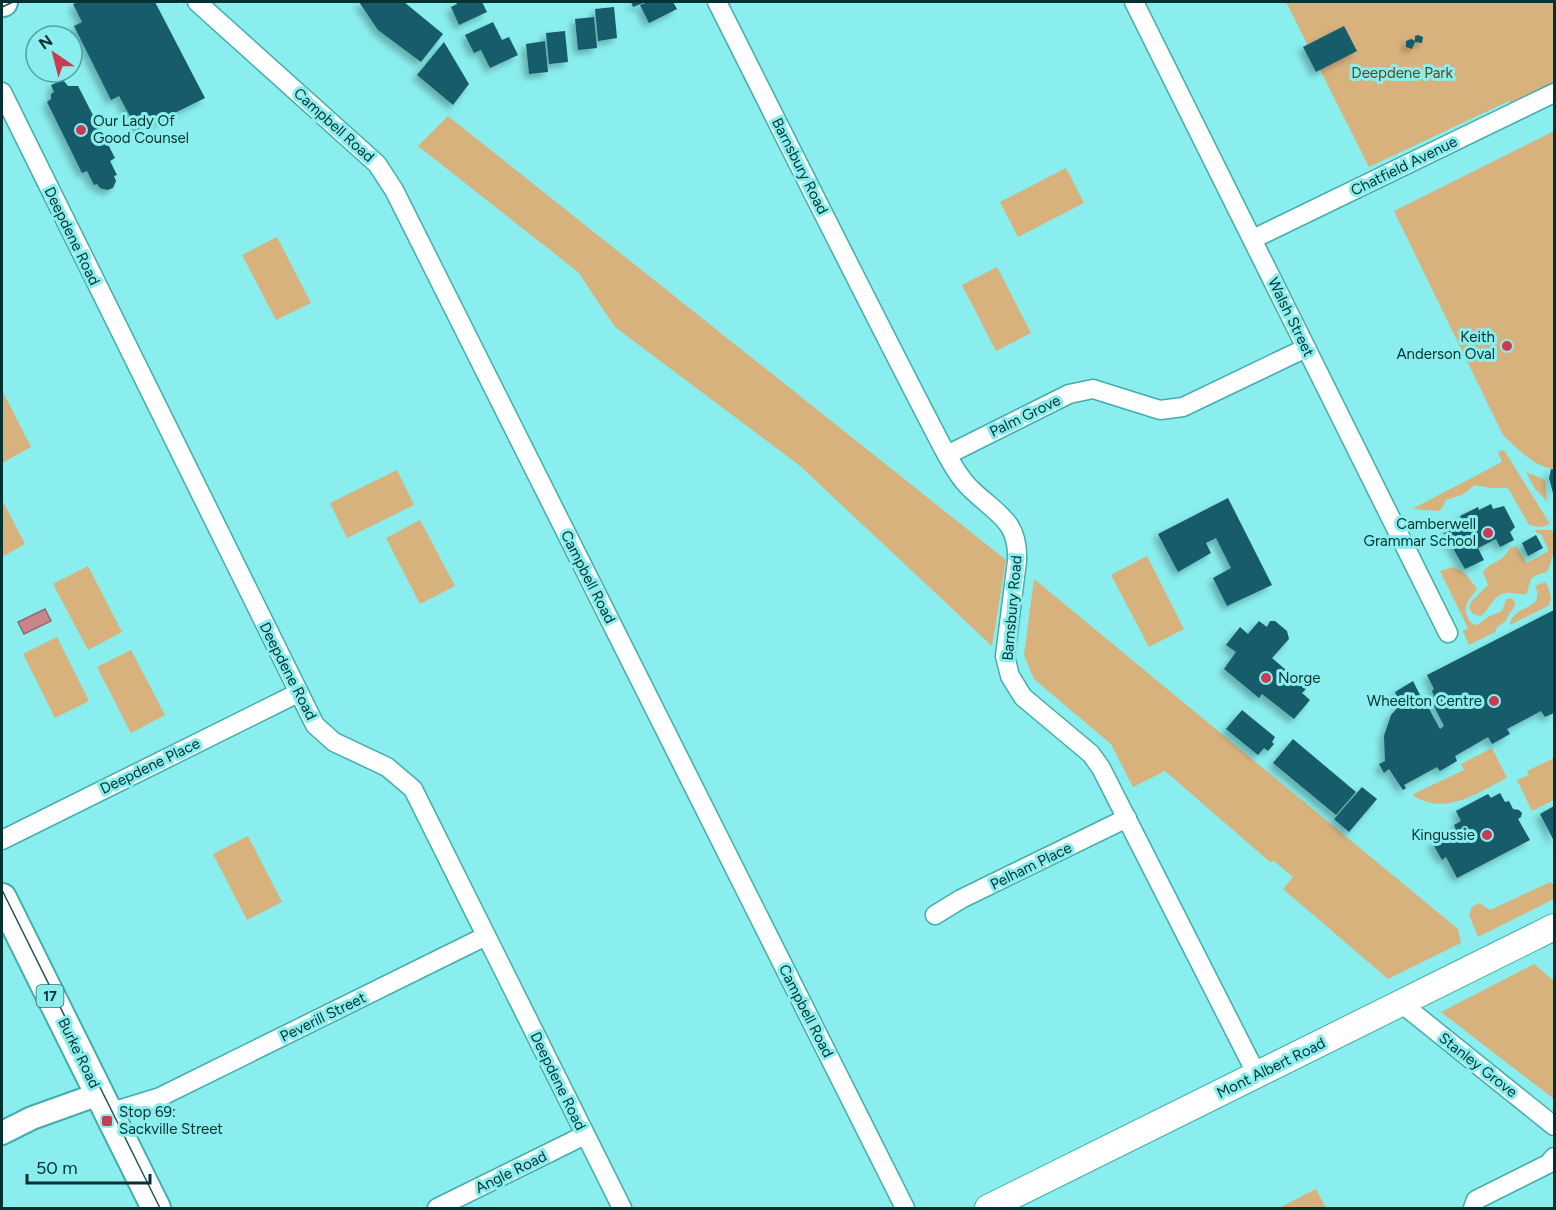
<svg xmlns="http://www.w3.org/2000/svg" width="1556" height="1210" viewBox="0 0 1556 1210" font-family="Figtree,sans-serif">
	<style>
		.green { fill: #d8b27d }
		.water { fill: #cb8589; stroke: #8f6c6f; stroke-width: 1.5 }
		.building { fill: #155b6a; filter: url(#shadow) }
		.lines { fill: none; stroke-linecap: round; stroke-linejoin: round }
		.minor-casing { stroke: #43acac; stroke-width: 21 }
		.tertiary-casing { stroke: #43acac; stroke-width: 26 }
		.secondary-casing { stroke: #43acac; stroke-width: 28 }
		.primary-casing { stroke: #43acac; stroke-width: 32 }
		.minor { stroke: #fff; stroke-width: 18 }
		.tertiary { stroke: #fff; stroke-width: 22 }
		.secondary { stroke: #fff; stroke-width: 26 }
		.primary { stroke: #fff; stroke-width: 28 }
		.tram { stroke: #1c5657; stroke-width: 1.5 }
		.poi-dot { fill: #ca3a52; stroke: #89eeed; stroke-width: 2 }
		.labels { text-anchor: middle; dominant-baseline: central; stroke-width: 6; stroke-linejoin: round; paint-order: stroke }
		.shield { fill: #89eeed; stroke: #2a6a6a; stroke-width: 1.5 }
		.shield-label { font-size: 14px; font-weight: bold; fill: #023132 }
		.park-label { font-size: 15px; fill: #62461b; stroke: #89eeed }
		.poi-label { font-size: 15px; fill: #023132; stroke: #89eeed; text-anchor: end }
		.street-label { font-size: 15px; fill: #023132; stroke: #89eeed }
	</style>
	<defs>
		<filter id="shadow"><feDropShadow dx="-4.5" dy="4.5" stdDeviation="3" flood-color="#0004"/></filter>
	</defs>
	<rect width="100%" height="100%" fill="#89eeed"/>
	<g class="green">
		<polygon points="1286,2 1554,2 1554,82 1543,99 1515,113 1509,101 1369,167"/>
		<polygon points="448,116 1006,560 992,646 799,465 615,327 578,272 418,146"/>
		<path d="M1554,131V469C1534,467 1517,448 1503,435L1394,211Z"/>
		<polygon points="1066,168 1084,203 1018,237 1000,202"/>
		<polygon points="277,237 311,303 276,320 242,255"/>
		<polygon points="997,267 1031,333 996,351 962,285"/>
		<polygon points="2,390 31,447 2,463"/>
		<polygon points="1504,450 1550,524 1541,527 1529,525 1508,488 1491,488 1475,485 1462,495 1446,500 1440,511 1412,509 1502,462 1498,452"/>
		<polygon points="397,470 414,505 347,538 330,503"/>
		<polygon points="1526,472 1545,480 1547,501 1535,489"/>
		<polygon points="2,500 25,544 2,557"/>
		<polygon points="420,520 455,586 420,604 386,538"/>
		<path d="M1535,530H1552C1556,544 1553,559 1547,572C1525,578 1534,578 1526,594C1519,595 1513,592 1506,593C1493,595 1490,609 1481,616L1473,614L1469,608L1471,602L1488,585L1483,572C1492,560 1500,565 1510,548L1516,546L1527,563L1547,552L1548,549L1541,534L1537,533Z"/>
		<polygon points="1147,556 1184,629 1149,647 1111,575"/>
		<polygon points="88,566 122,632 88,650 53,584"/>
		<path d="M1454,567L1466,574L1477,589C1467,602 1460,608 1472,624L1477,625L1488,617L1502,611L1506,599L1511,598L1515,602C1516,609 1507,614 1506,621L1497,627L1495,632L1469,645L1463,631L1468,628L1440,571Z"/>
		<polygon points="1034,579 1458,929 1461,943 1388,979 1283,889 1293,877 1274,861 1270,862 1165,771 1133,787 1111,744 1034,679 1024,655"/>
		<path d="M1546,582C1549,591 1554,598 1548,606L1510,625C1511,605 1547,610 1535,586Z"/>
		<polygon points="57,637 89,701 55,718 23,654"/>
		<polygon points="131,650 165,715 131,733 97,667"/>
		<path d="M1492,748L1507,778C1476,793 1449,815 1415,797L1413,794L1464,770L1461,764Z"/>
		<polygon points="1554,758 1554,800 1532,811 1517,780 1529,775 1527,771"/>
		<polygon points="248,836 282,902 247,920 213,854"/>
		<polygon points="1550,882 1554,885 1554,899 1478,937 1469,915 1472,907 1479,903 1490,910"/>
		<polygon points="1534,964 1554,981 1554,1099 1441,1012"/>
		<polygon points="1316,1189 1326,1208 1282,1208 1281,1207"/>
	</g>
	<polygon class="water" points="45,609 51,621 24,634 18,622"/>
	<g class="building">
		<polygon points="79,2 155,2 205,98 138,131 119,96 111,100 74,26 82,22 73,4"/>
		<polygon points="359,2 404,2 443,34 421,62 378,30"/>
		<polygon points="456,2 482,2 487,12 459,25 451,7 457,4"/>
		<polygon points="631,2 646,2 633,7"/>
		<polygon points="648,2 673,2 677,9 649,23 640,5"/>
		<polygon points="614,7 617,38 598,41 595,9"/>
		<polygon points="594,17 597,48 578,50 575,19"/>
		<polygon points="493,22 502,40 509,37 518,55 490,68 481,50 474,53 465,35"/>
		<polygon points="1344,26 1357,51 1316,72 1303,47"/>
		<polygon points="565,31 568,62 549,64 546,33"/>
		<polygon points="1418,35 1423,37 1422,43 1415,42 1412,49 1406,47 1406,41 1411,39 1415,41 1415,36"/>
		<polygon points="545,41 548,72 529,74 526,44"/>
		<polygon points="444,42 469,84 453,105 417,75"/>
		<polygon points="63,80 68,86 78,86 115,158 110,161 117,175 114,176 116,181 113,188 107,190 100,188 97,184 94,185 87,171 82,173 47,102 51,99 51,94 54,92 51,85"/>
		<polygon points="1551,469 1554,470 1554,497 1549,478"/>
		<polygon points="1228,498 1272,585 1227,606 1213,578 1231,568 1216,538 1206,543 1211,553 1178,572 1158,534"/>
		<polygon points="1491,504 1493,509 1504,506 1515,527 1510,532 1514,540 1500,547 1496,539 1478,548 1484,560 1465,569 1444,533 1453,528 1450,524 1461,518 1460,516 1478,507 1479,510"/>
		<polygon points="1536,535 1543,548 1528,556 1522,543"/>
		<polygon points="1554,610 1554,713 1545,717 1541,711 1507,729 1510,734 1492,744 1488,737 1455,756 1457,761 1440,771 1437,767 1404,785 1406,788 1403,790 1389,769 1384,773 1379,764 1385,761 1384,736 1391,715 1401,704 1395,692 1413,681 1421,697 1426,697 1426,703 1440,729 1444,726 1432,702 1436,700 1432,691 1434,689 1427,675"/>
		<polygon points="1259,621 1267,627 1270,621 1275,621 1287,631 1289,639 1272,658 1307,688 1302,693 1310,700 1294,719 1262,694 1259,698 1224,669 1236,652 1226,645 1240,627 1248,634"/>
		<polygon points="1242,710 1275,737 1272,742 1274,744 1268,751 1264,748 1258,755 1226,729"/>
		<polygon points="1293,739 1356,792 1336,815 1273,763"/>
		<polygon points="1362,787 1377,799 1349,832 1334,819"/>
		<polygon points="1500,793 1505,802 1509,801 1513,809 1519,810 1522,813 1521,817 1518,819 1530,840 1457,878 1446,857 1442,860 1432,842 1456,830 1454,825 1461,821 1456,811 1488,794 1491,798"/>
		<polygon points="1554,806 1554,841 1540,814"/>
	</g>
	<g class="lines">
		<g class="minor-casing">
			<g id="minor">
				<polyline points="197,2 377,164 394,190 905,1208"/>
				<path d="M717,2C792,151 866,300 943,448C951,462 959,478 971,489C996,514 1019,520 1017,561L1005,656L1010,676L1023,697L1091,754L1101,768L1257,1075"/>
				<polyline points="1134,2 1448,633"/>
				<polyline points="2,92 315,725 334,742 387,767 413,789 622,1208"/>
				<polyline points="1253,239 1554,93"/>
				<polyline points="947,455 1069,394 1093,389 1160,410 1183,407 1306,348"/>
				<polyline points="2,840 298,693"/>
				<polyline points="935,915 961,899 1127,818"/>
				<polyline points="1401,1003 1554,1126"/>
				<polyline points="108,1113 160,1097 486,936"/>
				<polyline points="437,1208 585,1135"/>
				<polyline points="1473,1208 1476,1200 1548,1164 1554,1157"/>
			</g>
		</g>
		<g class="tertiary-casing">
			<polyline id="tertiary" points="2,1133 32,1118 99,1094"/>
		</g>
		<g class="secondary-casing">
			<polyline id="secondary" points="988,1208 1554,927"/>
		</g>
		<g class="primary-casing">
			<g id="primary">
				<polyline points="2,2 3,2"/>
				<polyline points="2,898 156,1208"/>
			</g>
		</g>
		<use href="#minor" class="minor"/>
		<use href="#tertiary" class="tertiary"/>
		<use href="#secondary" class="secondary"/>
		<use href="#primary" class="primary"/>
		<g class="tram">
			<polyline points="2,7 13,2"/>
			<polyline points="2,890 160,1208"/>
		</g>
	</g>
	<g class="poi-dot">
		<circle cx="81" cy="130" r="6"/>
		<circle cx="1507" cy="346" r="6"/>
		<circle cx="1488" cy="533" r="6"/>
		<circle cx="1266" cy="678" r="6"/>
		<circle cx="1494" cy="701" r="6"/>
		<circle cx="1487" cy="835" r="6"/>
		<rect x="101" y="1115" width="12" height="12" rx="3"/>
	</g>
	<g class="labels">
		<rect class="shield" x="36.5" y="985" width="27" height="22" rx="4.5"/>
		<g class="shield-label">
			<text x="50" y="996">17</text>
		</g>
		<g class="park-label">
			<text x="1402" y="73">Deepdene Park</text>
		</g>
		<g class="poi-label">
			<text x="93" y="121" text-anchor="start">Our Lady Of<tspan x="93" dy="17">Good Counsel</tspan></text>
			<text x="1495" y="337">Keith<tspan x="1495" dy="17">Anderson Oval</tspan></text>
			<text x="1476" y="524">Camberwell<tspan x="1476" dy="17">Grammar School</tspan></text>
			<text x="1278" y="678" text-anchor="start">Norge</text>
			<text x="1482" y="701">Wheelton Centre</text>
			<text x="1475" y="835">Kingussie</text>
			<text x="119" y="1112" text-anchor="start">Stop 69:<tspan x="119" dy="17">Sackville Street</tspan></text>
		</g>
		<g class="street-label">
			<text transform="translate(334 125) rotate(42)">Campbell Road</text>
			<text transform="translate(800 166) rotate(63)">Barnsbury Road</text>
			<text transform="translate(1404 166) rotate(-26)">Chatfield Avenue</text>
			<text transform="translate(72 236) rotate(64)">Deepdene Road</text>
			<text transform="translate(1291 317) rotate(64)">Walsh Street</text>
			<text transform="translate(1025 416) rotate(-26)">Palm Grove</text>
			<text transform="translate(588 577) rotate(63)">Campbell Road</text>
			<text transform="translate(1012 608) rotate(-85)">Barnsbury Road</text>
			<text transform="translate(288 671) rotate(63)">Deepdene Road</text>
			<text transform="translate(150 766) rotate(-26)">Deepdene Place</text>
			<text transform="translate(1031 866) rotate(-26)">Pelham Place</text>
			<text transform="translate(806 1011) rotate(63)">Campbell Road</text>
			<text transform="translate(323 1017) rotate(-26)">Peverill Street</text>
			<text transform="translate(79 1053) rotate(64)">Burke Road</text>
			<text transform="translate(1478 1065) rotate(38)">Stanley Grove</text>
			<text transform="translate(1271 1068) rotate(-26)">Mont Albert Road</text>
			<text transform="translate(558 1081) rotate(64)">Deepdene Road</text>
			<text transform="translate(511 1172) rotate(-26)">Angle Road</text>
		</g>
	</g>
	<rect width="1556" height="1210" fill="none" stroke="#023132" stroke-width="6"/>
	<g transform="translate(54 54) rotate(325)"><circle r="28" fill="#89eeed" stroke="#53a2a2" stroke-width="1.5"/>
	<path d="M0-4.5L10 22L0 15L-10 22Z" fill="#ca3a52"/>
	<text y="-9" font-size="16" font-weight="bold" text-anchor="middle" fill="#023132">N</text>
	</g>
	<path d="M27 1174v9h123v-9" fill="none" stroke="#023132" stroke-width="3"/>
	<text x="36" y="1174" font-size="18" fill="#023132" stroke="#89eeed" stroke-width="4.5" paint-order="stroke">50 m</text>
</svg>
